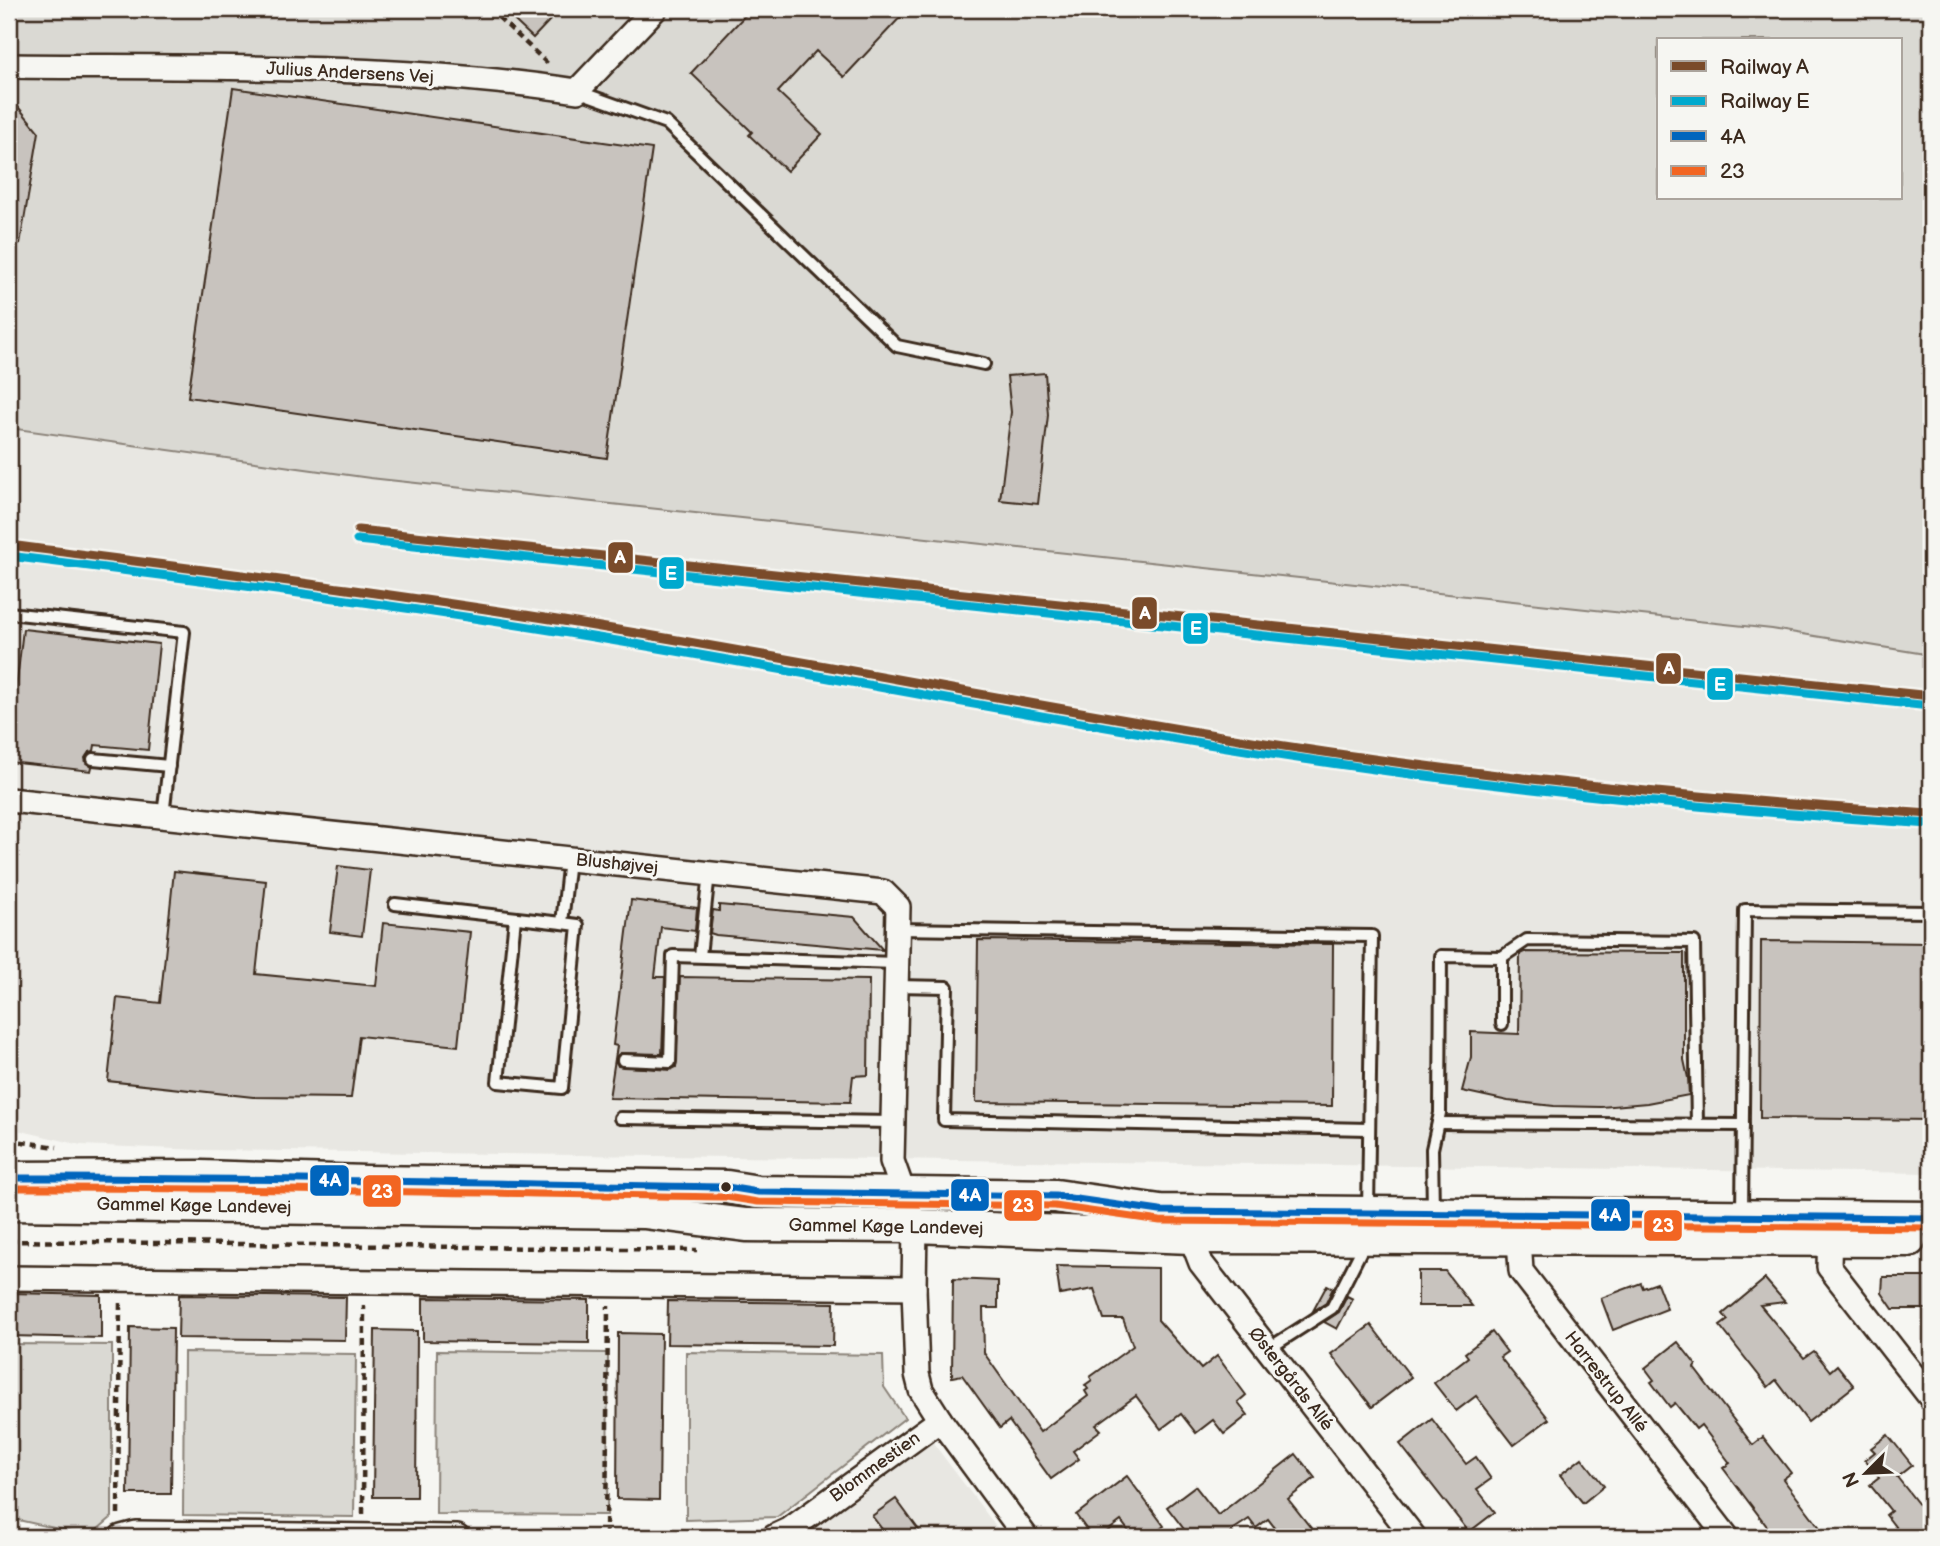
<svg xmlns="http://www.w3.org/2000/svg" width="1940" height="1546" viewBox="0 0 1940 1546" font-family="'Balsamiq Sans',sans-serif">
	<style>
		.built { fill: #e8e7e2 }
		.green { fill: #dad9d3; stroke: #8a8278; stroke-width: 2; fill-rule: evenodd }
		.building { fill: #c8c3be; stroke: #3b2a1e; stroke-width: 2 }
		.lines { fill: none; stroke-linecap: round; stroke-linejoin: round }
		.service-casing { stroke: #3b2a1e; stroke-width: 16 }
		.minor-casing { stroke: #3b2a1e; stroke-width: 28 }
		.secondary-casing { stroke: #3b2a1e; stroke-width: 37 }
		.path { stroke: #3b2a1e; stroke-width: 4.5; stroke-dasharray: 7 5; stroke-linecap: butt }
		.service { stroke: #f6f6f2; stroke-width: 10 }
		.minor { stroke: #f6f6f2; stroke-width: 23 }
		.secondary { stroke: #f6f6f2; stroke-width: 32 }
		.bus-1-casing { stroke: #f6f6f2; stroke-width: 12 }
		.bus-2-casing { stroke: #f6f6f2; stroke-width: 12 }
		.bus-1 { stroke: #0065bd; stroke-width: 7 }
		.bus-2 { stroke: #f26522; stroke-width: 7 }
		.rail-1-casing { stroke: #f6f6f2; stroke-width: 14 }
		.rail-2-casing { stroke: #f6f6f2; stroke-width: 14 }
		.rail-1 { stroke: #7a4b2a; stroke-width: 9 }
		.rail-2 { stroke: #00a9ce; stroke-width: 9 }
		.bus-dot { fill: #3b2a1e; stroke: #f6f6f2; stroke-width: 2.5 }
		.labels { text-anchor: middle; dominant-baseline: central; stroke-width: 6; stroke-linejoin: round; paint-order: stroke }
		.street-label { font-size: 18px; fill: #3b2a1e; stroke: #f6f6f2 }
		.line-badge { stroke: #f6f6f2; stroke-width: 2.5 }
		.badge-label { font-size: 19px; text-anchor: middle; font-weight: bold; fill: #fff }
	</style>
	<rect width="100%" height="100%" fill="#f6f6f2"/>
	<filter id="ink" filterUnits="userSpaceOnUse"><feTurbulence type="fractalNoise" baseFrequency=".0143" numOctaves="2"/><feDisplacementMap in="SourceGraphic" scale="14" xChannelSelector="R" yChannelSelector="G"/><feConvolveMatrix kernelMatrix="1 2 1 2 8 2 1 2 1" color-interpolation-filters="sRGB"/></filter>
	<g filter="url(#ink)">
		<g class="built">
			<polygon points="9,428 370,478 1772,629 1931,655 1931,1173 200,1150 81,1145 9,1128"/>
			<polygon points="931,1440 1004,1537 803,1537"/>
		</g>
		<g class="green">
			<path d="M9,9H1931V655L1772,629L370,478L9,428ZM1658,40H1900V198H1658Z"/>
			<polygon points="9,1344 112,1345 112,1517 90,1536 9,1518"/>
			<polygon points="437,1351 608,1353 607,1515 436,1514"/>
			<polygon points="184,1352 356,1354 354,1517 183,1515"/>
			<polygon points="686,1352 883,1355 884,1387 905,1418 777,1517 686,1520"/>
		</g>
		<g class="building">
			<polygon points="502,9 540,9 551,19 533,38"/>
			<polygon points="751,9 908,9 844,77 816,51 778,92 822,134 787,171 749,135 752,132 691,73"/>
			<polygon points="233,88 652,149 607,458 188,397"/>
			<polygon points="9,96 39,132 20,244 9,243"/>
			<polygon points="1045,373 1048,415 1038,504 1000,500 1011,412 1007,376"/>
			<polygon points="23,629 159,644 148,750 95,745 94,751 89,752 85,758 86,763 92,767 91,771 9,762 9,732 11,733"/>
			<polygon points="338,866 370,870 362,936 330,932"/>
			<polygon points="174,871 266,881 256,974 376,986 383,923 470,932 458,1046 359,1036 351,1098 253,1097 108,1081 117,998 160,1003"/>
			<polygon points="631,900 697,908 695,931 661,927 655,977 665,977 662,1054 620,1053 615,1059 618,1066 670,1070 676,1067 680,977 869,980 868,1075 853,1076 850,1102 609,1098 617,1046 613,1045"/>
			<polygon points="719,905 854,917 883,950 716,935 710,933 713,910 719,911"/>
			<polygon points="978,940 1333,944 1332,1106 976,1102"/>
			<polygon points="1761,941 1931,943 1931,1120 1760,1118"/>
			<polygon points="1524,952 1684,953 1684,1060 1688,1078 1689,1095 1647,1103 1601,1107 1554,1106 1508,1101 1462,1091 1471,1057 1471,1032 1519,1034 1520,954"/>
			<polygon points="1056,1266 1158,1268 1158,1320 1201,1369 1217,1356 1246,1395 1238,1402 1248,1415 1224,1434 1213,1420 1196,1433 1181,1414 1161,1429 1136,1396 1096,1425 1101,1430 1073,1451 1079,1459 1051,1479 1009,1421 1000,1428 962,1375 952,1377 953,1279 998,1281 998,1308 983,1308 984,1353 1040,1432 1088,1396 1085,1391 1088,1389 1085,1385 1092,1380 1090,1377 1133,1346 1123,1319 1104,1319 1094,1289 1060,1295"/>
			<polygon points="1418,1271 1445,1271 1472,1306 1418,1306"/>
			<polygon points="1883,1277 1931,1277 1931,1309 1893,1309 1882,1293"/>
			<polygon points="1765,1279 1785,1302 1760,1305 1804,1358 1814,1351 1830,1371 1837,1365 1854,1386 1808,1422 1776,1380 1768,1387 1720,1326 1728,1320 1723,1314"/>
			<polygon points="1641,1283 1643,1288 1657,1283 1667,1309 1613,1330 1601,1298"/>
			<polygon points="1327,1285 1333,1288 1326,1303 1313,1311"/>
			<polygon points="9,1293 101,1295 101,1338 9,1336"/>
			<polygon points="179,1295 346,1297 345,1340 178,1338"/>
			<polygon points="1347,1296 1353,1299 1337,1329 1324,1322 1339,1312"/>
			<polygon points="423,1298 589,1300 589,1343 423,1341"/>
			<polygon points="668,1301 834,1303 833,1346 667,1344"/>
			<polygon points="1371,1325 1411,1377 1372,1407 1331,1354"/>
			<polygon points="130,1327 173,1328 171,1494 128,1494"/>
			<polygon points="375,1330 417,1331 416,1497 373,1497"/>
			<polygon points="1492,1332 1507,1352 1500,1357 1549,1419 1514,1445 1476,1396 1456,1411 1434,1383 1468,1357 1465,1353"/>
			<polygon points="618,1333 661,1334 659,1500 617,1499"/>
			<polygon points="1678,1342 1696,1365 1694,1368 1753,1445 1763,1437 1791,1473 1783,1479 1821,1529 1811,1537 1775,1537 1723,1468 1730,1463 1701,1425 1696,1429 1675,1403 1670,1407 1651,1382 1654,1380 1645,1368"/>
			<polygon points="1432,1419 1466,1464 1476,1457 1491,1479 1477,1489 1495,1512 1469,1532 1400,1444"/>
			<polygon points="1888,1435 1912,1465 1897,1477 1931,1520 1931,1537 1903,1537 1886,1515 1891,1511 1870,1485 1879,1478 1865,1460 1875,1452 1871,1448"/>
			<polygon points="1296,1454 1315,1478 1288,1499 1318,1537 1282,1537 1268,1519 1256,1528 1249,1519 1231,1531 1236,1537 1190,1537 1167,1507 1195,1486 1218,1515"/>
			<polygon points="1582,1458 1604,1486 1583,1503 1560,1475"/>
			<polygon points="1127,1476 1164,1526 1149,1537 1133,1537 1121,1521 1100,1537 1092,1537 1076,1515"/>
			<polygon points="896,1499 924,1537 888,1537 872,1516"/>
		</g>
		<g class="lines">
			<g class="service-casing">
				<g id="service">
					<polyline points="577,91 666,123 897,346 984,364"/>
					<polyline points="9,613 184,632 163,816"/>
					<polyline points="93,759 169,766"/>
					<polyline points="395,904 562,923"/>
					<polyline points="515,918 498,1082 562,1088 578,925 562,923 569,859"/>
					<polyline points="897,929 1372,936 1368,1211"/>
					<polyline points="700,956 709,873"/>
					<polyline points="1502,957 1527,940 1694,942 1697,1124"/>
					<polyline points="896,986 947,987 944,1120 1369,1129"/>
					<polyline points="623,1060 670,1062 673,956 896,963"/>
					<polyline points="620,1118 893,1122"/>
					<polyline points="1438,1123 1743,1125"/>
					<polyline points="1433,1210 1432,1149 1440,1113 1441,956 1502,957 1502,1024"/>
					<polyline points="1742,1214 1745,910 1931,912"/>
					<polyline points="1268,1349 1332,1308 1366,1241"/>
				</g>
			</g>
			<g class="minor-casing">
				<g id="minor">
					<path d="M9,66C197,68 391,63 577,91L655,9"/>
					<polyline points="9,800 883,892 898,907 892,1161 915,1226 914,1288 917,1374 921,1390 940,1420 1026,1537"/>
					<polyline points="1190,1223 1191,1237 1201,1263 1414,1537"/>
					<polyline points="1518,1223 1521,1271 1727,1537"/>
					<polyline points="1830,1227 1829,1267 1931,1398"/>
					<polyline points="9,1278 914,1288"/>
					<polyline points="121,1537 136,1533 457,1537"/>
					<polyline points="774,1537 789,1530 940,1420"/>
				</g>
			</g>
			<g class="secondary-casing">
				<g id="secondary">
					<polyline points="9,1178 201,1177 366,1182 727,1187 758,1192 1056,1196 1160,1211 1931,1218"/>
					<polyline points="9,1204 644,1212 746,1225 915,1226 1191,1237 1909,1240"/>
				</g>
			</g>
			<g class="path">
				<polyline points="490,9 548,64"/>
				<polyline points="9,1140 57,1147"/>
				<polyline points="9,1241 697,1250"/>
				<polyline points="118,1514 120,1302"/>
				<polyline points="363,1514 364,1306"/>
				<polyline points="606,1537 608,1306"/>
			</g>
			<use href="#service" class="service"/>
			<use href="#minor" class="minor"/>
			<use href="#secondary" class="secondary"/>
			<g class="bus-1-casing">
				<path id="bus-1" d="M9,1178C248,1177 488,1184 727,1187L758,1192L1056,1196L1160,1211L1931,1218"/>
			</g>
			<g class="bus-2-casing">
				<path id="bus-2" d="M9,1188C248,1187 487,1194 726,1197L758,1202L1055,1206L1160,1221L1931,1228"/>
			</g>
			<use href="#bus-1" class="bus-1"/>
			<use href="#bus-2" class="bus-2"/>
			<g class="rail-1-casing">
				<g id="rail-1">
					<polyline points="358,530 1931,696"/>
					<path d="M9,545C212,571 416,596 618,630C836,666 1053,710 1271,744C1490,778 1710,800 1931,814"/>
				</g>
			</g>
			<g class="rail-2-casing">
				<g id="rail-2">
					<polyline points="357,540 1930,706"/>
					<path d="M9,556C212,581 415,607 617,641C835,677 1052,721 1271,754C1490,788 1710,810 1930,824"/>
				</g>
			</g>
			<use href="#rail-1" class="rail-1"/>
			<use href="#rail-2" class="rail-2"/>
		</g>
	</g>
	<circle class="bus-dot" cx="726" cy="1187" r="6"/>
	<g class="labels">
		<g class="street-label">
			<text transform="translate(350 73) rotate(3)">Julius Andersens Vej</text>
			<text transform="translate(617 864) rotate(6)">Blushøjvej</text>
			<text transform="translate(194 1206) rotate(1)">Gammel Køge Landevej</text>
			<text transform="translate(886 1227) rotate(1)">Gammel Køge Landevej</text>
			<text transform="translate(1291 1379) rotate(52)">Østergårds Allé</text>
			<text transform="translate(1606 1382) rotate(52)">Harrestrup Allé</text>
			<text transform="translate(875 1467) rotate(-36)">Blommestien</text>
		</g>
	</g>
	<g class="line-badge">
		<rect x="607" y="541" width="27" height="33" rx="7" fill="#7a4b2a"/>
		<rect x="658" y="556" width="27" height="34" rx="7" fill="#00a9ce"/>
		<rect x="1131" y="596" width="27" height="34" rx="7" fill="#7a4b2a"/>
		<rect x="1182" y="612" width="27" height="33" rx="7" fill="#00a9ce"/>
		<rect x="1655" y="652" width="27" height="33" rx="7" fill="#7a4b2a"/>
		<rect x="1706" y="667" width="28" height="34" rx="7" fill="#00a9ce"/>
		<rect x="309" y="1164" width="41" height="33" rx="7" fill="#0065bd"/>
		<rect x="362" y="1174" width="40" height="34" rx="7" fill="#f26522"/>
		<rect x="950" y="1178" width="40" height="34" rx="7" fill="#0065bd"/>
		<rect x="1003" y="1189" width="40" height="33" rx="7" fill="#f26522"/>
		<rect x="1590" y="1198" width="41" height="34" rx="7" fill="#0065bd"/>
		<rect x="1643" y="1209" width="40" height="33" rx="7" fill="#f26522"/>
	</g>
	<g class="badge-label">
		<text x="620" y="564">A</text>
		<text x="671" y="580">E</text>
		<text x="1145" y="620">A</text>
		<text x="1196" y="635">E</text>
		<text x="1669" y="675">A</text>
		<text x="1720" y="691">E</text>
		<text x="330" y="1187">4A</text>
		<text x="382" y="1198">23</text>
		<text x="970" y="1202">4A</text>
		<text x="1023" y="1212">23</text>
		<text x="1610" y="1222">4A</text>
		<text x="1663" y="1232">23</text>
	</g>
	<rect width="1940" height="1546" fill="none" stroke="#f6f6f2" stroke-width="35"/>
	<rect x="18" y="18" width="1905" height="1511" fill="none" stroke="#3b2a1e" stroke-width="2.5" filter="url(#ink)"/>
	<rect x="1657" y="38" width="245" height="161" fill="#f6f6f2" stroke="#aba49d" stroke-width="2"/>
	<rect x="1671" y="61" width="35" height="10" fill="#7a4b2a" stroke="#aba49d" stroke-width="2"/>
	<text x="1720" y="74" font-size="21" fill="#3b2a1e">Railway A</text>
	<rect x="1671" y="96" width="35" height="10" fill="#00a9ce" stroke="#aba49d" stroke-width="2"/>
	<text x="1720" y="108" font-size="21" fill="#3b2a1e">Railway E</text>
	<rect x="1671" y="131" width="35" height="10" fill="#0065bd" stroke="#aba49d" stroke-width="2"/>
	<text x="1720" y="144" font-size="21" fill="#3b2a1e">4A</text>
	<rect x="1671" y="166" width="35" height="10" fill="#f26522" stroke="#aba49d" stroke-width="2"/>
	<text x="1720" y="178" font-size="21" fill="#3b2a1e">23</text>
	<g transform="translate(1866 1473) rotate(246)" stroke="#f6f6f2" stroke-width="5" paint-order="stroke">
	<path d="M0-5L12 26L0 18L-12 26Z" fill="#3b2a1e"/>
	<text y="-10" font-size="19" font-weight="bold" text-anchor="middle" fill="#3b2a1e">N</text>
	</g>
</svg>
